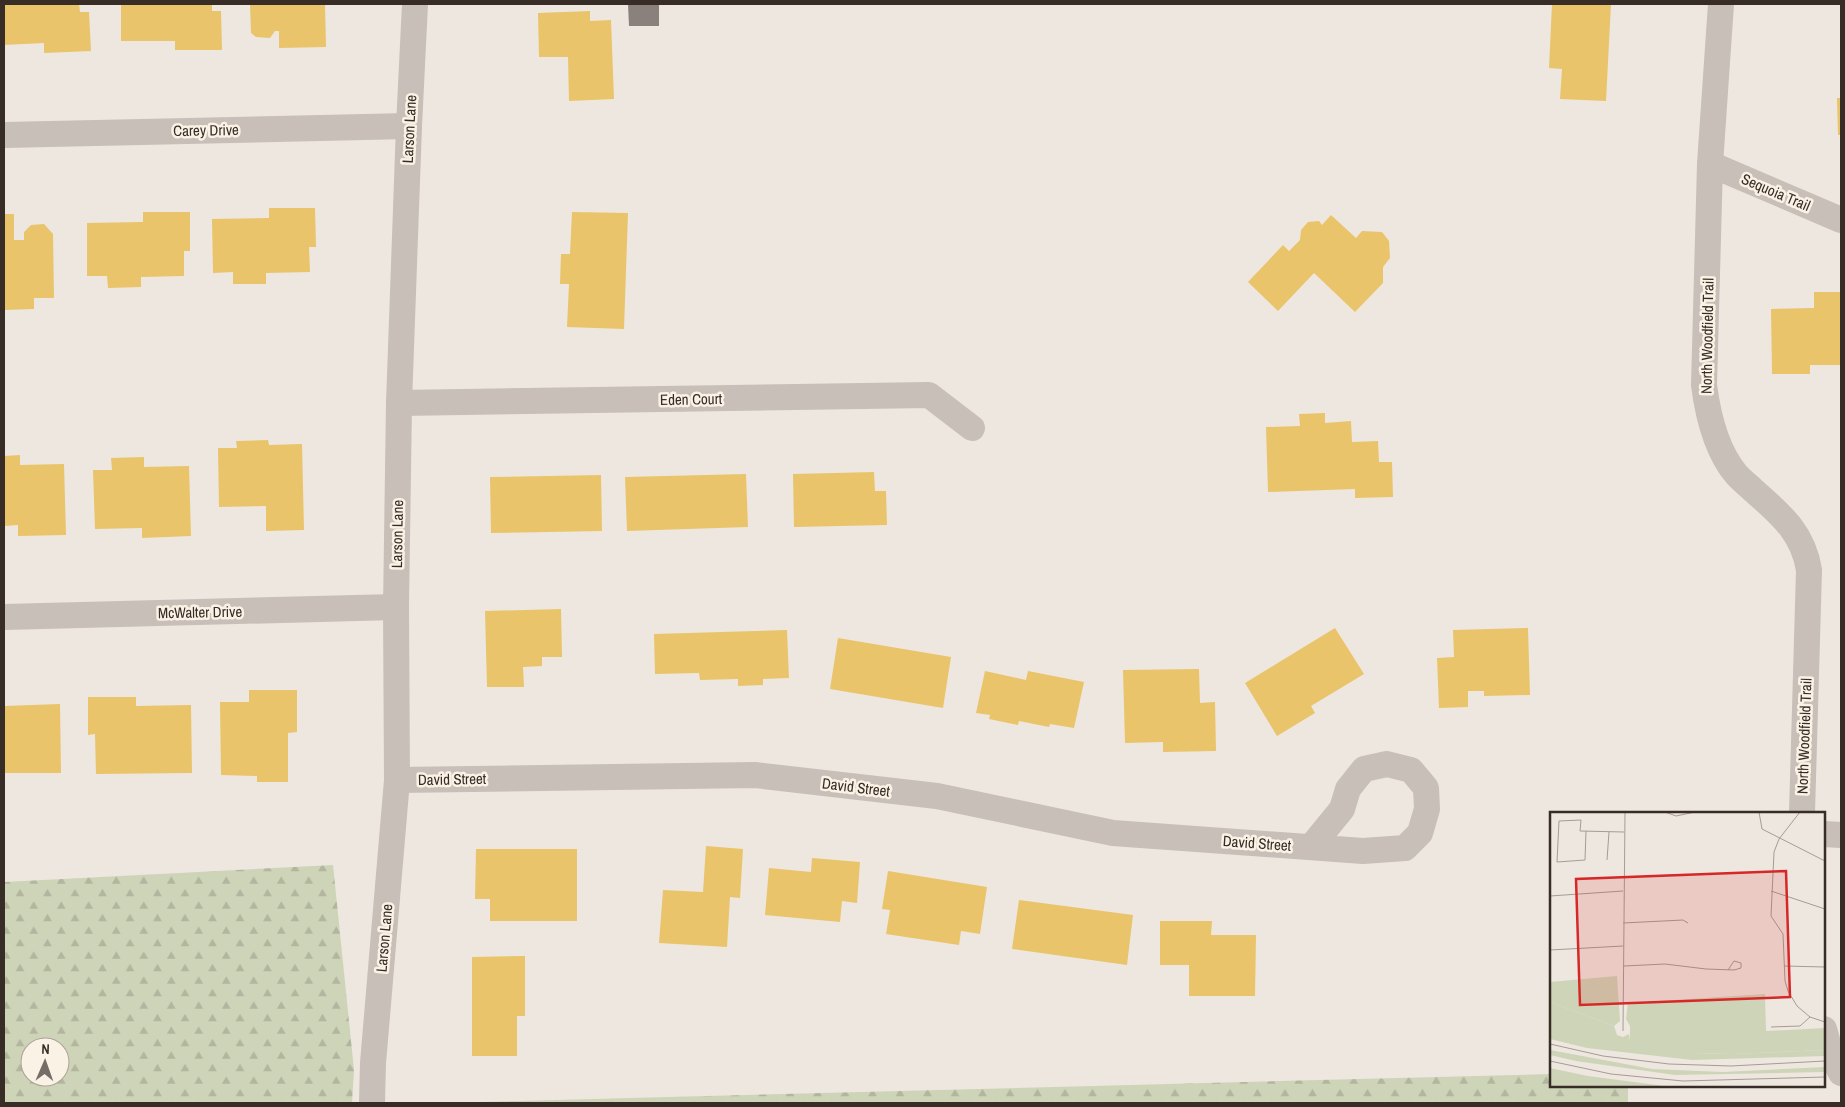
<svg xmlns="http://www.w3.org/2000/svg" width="1845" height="1107" viewBox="0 0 1845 1107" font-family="'Archivo Narrow',sans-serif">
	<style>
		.forest { fill: url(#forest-firs); fill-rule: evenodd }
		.homes { fill: #e9c46a }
		.industry { fill: #8a817c }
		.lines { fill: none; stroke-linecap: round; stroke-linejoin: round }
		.street { stroke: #c7bfb8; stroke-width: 26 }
		.labels { text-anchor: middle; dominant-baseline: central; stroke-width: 5; stroke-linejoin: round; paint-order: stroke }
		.street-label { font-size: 15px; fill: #372c26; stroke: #fbf2e6 }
		.inset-road { fill: none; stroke: #a59c95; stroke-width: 1 }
		.view { fill: #d62828; fill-opacity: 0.15; stroke: #d62828; stroke-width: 2.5 }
		.inset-edge { fill: none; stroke: #372c26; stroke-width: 2.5 }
	</style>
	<defs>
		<pattern id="forest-firs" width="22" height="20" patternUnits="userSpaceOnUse" patternTransform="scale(1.25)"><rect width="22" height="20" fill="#ced4b8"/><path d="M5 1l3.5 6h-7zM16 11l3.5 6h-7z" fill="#b2b69e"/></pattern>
	</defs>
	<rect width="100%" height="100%" fill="#eee7df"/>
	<g class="forest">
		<path d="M333,865L354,1070L352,1103H4V882ZM30,1047H60V1077H30Z"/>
		<polygon points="1551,1074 1551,1086 1628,1086 1628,1103 440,1103"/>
	</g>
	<g class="homes">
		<polygon points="4,4 79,4 80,12 89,12 91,51 44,53 44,43 4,45"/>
		<polygon points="121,4 212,4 212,11 221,11 222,50 175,50 175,41 121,41"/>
		<polygon points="250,4 325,4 326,47 279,48 279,31 275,31 270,38 256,37 251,33"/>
		<polygon points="1552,4 1611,4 1606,101 1560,99 1562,69 1549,68"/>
		<polygon points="590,11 590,21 611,20 614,99 569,101 568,57 539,57 538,13"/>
		<polygon points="1837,98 1841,98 1841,135 1838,135"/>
		<polygon points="269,208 315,208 316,247 309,247 310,272 266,273 266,284 233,284 233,272 213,273 212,219 269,218"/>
		<polygon points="143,212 190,212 190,251 184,251 184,276 141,277 141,287 108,288 107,276 87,276 87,223 143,222"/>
		<polygon points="572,212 628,213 624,329 567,327 569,284 560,284 561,254 570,254"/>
		<polygon points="4,214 14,214 14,240 24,240 24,232 31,225 44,224 53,234 54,298 34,298 34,309 4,310"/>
		<polygon points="1331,215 1356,238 1362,231 1382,232 1389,241 1390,258 1383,267 1383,283 1355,312 1314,273 1278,311 1248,282 1283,245 1289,251 1300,240 1301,230 1308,222 1319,221 1322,225"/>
		<polygon points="1814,292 1841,292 1841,365 1810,365 1810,374 1772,374 1771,309 1814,308"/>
		<polygon points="1325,413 1325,423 1351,421 1352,442 1378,441 1379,462 1392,462 1393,497 1355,498 1355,489 1268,492 1266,427 1300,426 1299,414"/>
		<polygon points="268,440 269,445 302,444 304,530 266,531 266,506 219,507 218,448 237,448 236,441"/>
		<polygon points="20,455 20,465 64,464 66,535 18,536 18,525 4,526 4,456"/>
		<polygon points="144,457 144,467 189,466 191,536 142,538 142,528 95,529 93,470 112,470 111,458"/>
		<polygon points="874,472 875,491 886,491 887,525 794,527 793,474"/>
		<polygon points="746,474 748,527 627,531 625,477"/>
		<polygon points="601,475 602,531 491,533 490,477"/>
		<polygon points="561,609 562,657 542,657 542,666 523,667 524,687 487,687 485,611"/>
		<polygon points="1335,628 1364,674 1311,706 1315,713 1277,736 1245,683"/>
		<polygon points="1528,628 1530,695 1484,696 1484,691 1468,691 1468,707 1439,708 1437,658 1454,657 1453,630"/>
		<polygon points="787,630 789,678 763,679 763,685 738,686 738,679 700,680 699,673 655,674 654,634"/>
		<polygon points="838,638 951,657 943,708 830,689"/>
		<polygon points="1199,669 1200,703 1215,702 1216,751 1163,752 1163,742 1125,743 1123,670"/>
		<polygon points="985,671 1026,680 1028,671 1084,682 1074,728 1050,724 1049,727 1019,721 1018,725 989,719 990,715 976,713"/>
		<polygon points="249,690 297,690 297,732 288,733 288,782 257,782 257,776 221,775 220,702 249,702"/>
		<polygon points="88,697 136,697 136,706 191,705 192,773 96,774 95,734 88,735"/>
		<polygon points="60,704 61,773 4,773 4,706"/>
		<polygon points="706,846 743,849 740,898 730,897 727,947 659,943 663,890 703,892"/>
		<polygon points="476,849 577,849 577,921 490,921 490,899 475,899"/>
		<polygon points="812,858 860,862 857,903 842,901 840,922 765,915 769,868 811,872"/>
		<polygon points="888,871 987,887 980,934 961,931 959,945 886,934 890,910 882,909"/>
		<polygon points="1019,900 1133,915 1127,965 1012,949"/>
		<polygon points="1160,921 1212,921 1211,935 1256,935 1255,996 1189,996 1189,965 1160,965"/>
		<polygon points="525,956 525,1016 517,1016 517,1056 472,1056 472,957"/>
	</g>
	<polygon class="industry" points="628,4 659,4 659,26 629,26"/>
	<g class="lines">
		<g class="street">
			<path d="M1721,4L1710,164L1704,385C1708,416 1716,450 1736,474C1741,480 1748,485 1753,490C1780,514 1803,532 1809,570L1802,813"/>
			<polyline points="4,135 409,126"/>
			<polyline points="1710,164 1841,220"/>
			<polyline points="399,403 929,395 972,428"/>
			<polyline points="4,617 396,607"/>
			<polyline points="397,780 755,775 937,796 1113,833 1363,851 1405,848 1420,833 1427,809 1426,788 1411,770 1387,764 1364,769 1348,789 1342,809 1311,847"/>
			<polyline points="1824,834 1841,835"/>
			<polyline points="1824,1029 1831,1054 1841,1073"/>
			<polyline points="372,1103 373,1063 397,780 396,607 399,403 409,126 415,4"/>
		</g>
	</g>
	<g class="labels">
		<g class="street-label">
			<text transform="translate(409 129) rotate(-87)">Larson Lane</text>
			<text transform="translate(206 130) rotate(-1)">Carey Drive</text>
			<text transform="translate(1776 192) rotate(23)">Sequoia Trail</text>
			<text transform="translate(1707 336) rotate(-89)">North Woodfield Trail</text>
			<text transform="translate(691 399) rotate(-1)">Eden Court</text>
			<text transform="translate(397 534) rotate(-89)">Larson Lane</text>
			<text transform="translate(200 612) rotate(-1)">McWalter Drive</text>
			<text transform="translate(1804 736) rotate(-88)">North Woodfield Trail</text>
			<text transform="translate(452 779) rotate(-1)">David Street</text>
			<text transform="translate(856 787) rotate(7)">David Street</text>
			<text transform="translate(1257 843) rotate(4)">David Street</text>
			<text transform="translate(384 938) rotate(-85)">Larson Lane</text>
		</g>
	</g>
	<g transform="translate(1550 812)">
		<rect width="275" height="275" fill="#eee7df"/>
		<path d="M0,190L64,214L67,223L73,225L79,222L80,229L140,241L184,242L275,238V244L142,248L37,236L0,227ZM0,238L102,257L173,260L275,255V260L125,263L26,249L0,243ZM0,256L38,264L122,275H0Z" fill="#ced4b8"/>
		<path d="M67,164L70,209L64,214L0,190V170ZM215,182L216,219L275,216V238L184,242L140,241L105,237L80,229V214L76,207L78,191Z" fill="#ced4b8"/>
		<path class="inset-road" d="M115,0L126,4L145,0M209,0L212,17L275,49M250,0L229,27L224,40L221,104L233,122L235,169L238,179L247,194L260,205L275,210M36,19L35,48L7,50L9,9L31,8L30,19L74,20M57,48L59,20M221,79L275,97M0,84L73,79M73,111L133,108L138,111M0,138L73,134M74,154L115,152L156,157L184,158L191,156V151L184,149L178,158M234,154L275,155M221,215L250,214L260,205M73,219L75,0M0,232L53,244L119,252L181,254L275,249M0,249L61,262L133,269L275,265"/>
		<path class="view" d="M236,59L240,185L30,193L26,67Z"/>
		<rect width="275" height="275" class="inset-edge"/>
	</g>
	<rect width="1845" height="1107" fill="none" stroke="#372c26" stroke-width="10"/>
	<g transform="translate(45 1062) rotate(2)"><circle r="24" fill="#fbf2e6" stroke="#ada399"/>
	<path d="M0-4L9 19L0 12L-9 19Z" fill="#776d67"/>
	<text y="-8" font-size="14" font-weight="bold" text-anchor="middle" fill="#372c26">N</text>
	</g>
</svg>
